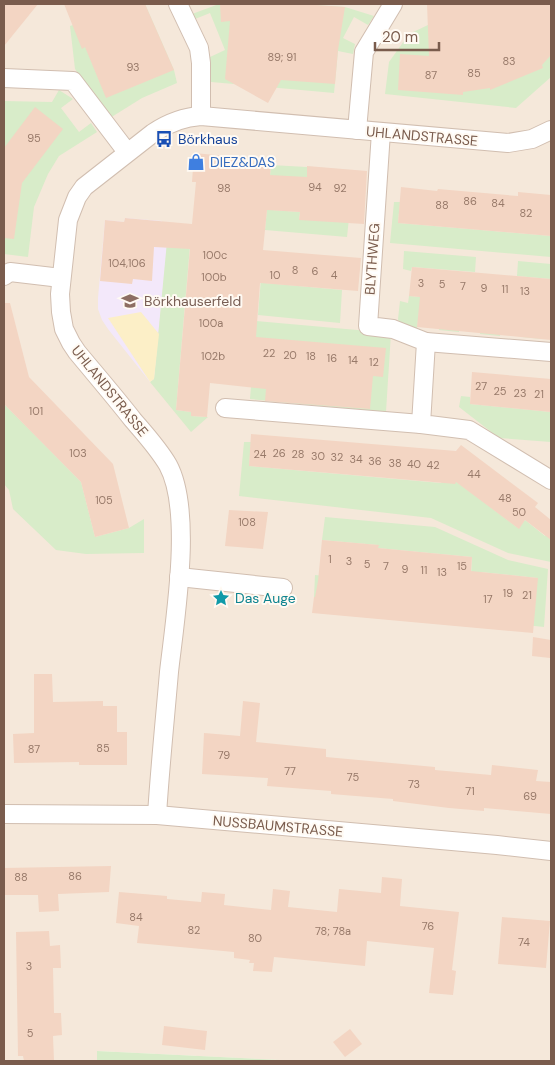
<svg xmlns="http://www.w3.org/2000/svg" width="555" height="1065" viewBox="0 0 555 1065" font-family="'DM Sans',sans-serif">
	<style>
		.residential { fill: #f5e8da }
		.education { fill: #f3e8fa }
		.green { fill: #d8ecc9 }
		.sand { fill: #fcefc7 }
		.building { fill: #f3d5c3 }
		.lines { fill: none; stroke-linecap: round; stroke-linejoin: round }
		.street-casing { stroke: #d1beb0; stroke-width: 20 }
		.street { stroke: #fff; stroke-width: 18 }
		.labels { text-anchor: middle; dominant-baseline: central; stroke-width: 4; stroke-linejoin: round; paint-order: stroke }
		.number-label { font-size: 11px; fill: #987a6a }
		.street-label { font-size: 14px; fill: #7a5c4d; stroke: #fffaf3 }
		.transit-label { font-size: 14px; fill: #164399; stroke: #fffaf3; text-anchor: start }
		.shop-label { font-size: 14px; fill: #366cbe; stroke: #fffaf3; text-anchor: start }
		.education-label { font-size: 14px; fill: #785e54; stroke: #fffaf3; text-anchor: start }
		.culture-label { font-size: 14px; fill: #0d838f; stroke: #fffaf3; text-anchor: start }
	</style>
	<rect width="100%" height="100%" fill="#fdf6ec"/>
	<polygon class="residential" points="4,4 551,4 551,1061 300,1061 97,1051 97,1061 4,1061"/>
	<polygon class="education" points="125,218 162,221 160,247 167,247 154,379 150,382 108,329 102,320 98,309 98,298 105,220 124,222"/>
	<g class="green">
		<polygon points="139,4 145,4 174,70 177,83 142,98 110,118 75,69 70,26 73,25 75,30"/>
		<polygon points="219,4 280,4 281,20 293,21 295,4 345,7 374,16 368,25 354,17 343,38 355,44 353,54 338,51 334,93 211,82 210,57 225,50 210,13 195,19 192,14"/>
		<polygon points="516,14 551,49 551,77 516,108 385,94 389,62 409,34 428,25"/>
		<polygon points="59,90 73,99 61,108 79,132 91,123 97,132 59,156 48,174 34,207 28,257 4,254 4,101 52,102"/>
		<polygon points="271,165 307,167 307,177 272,210 300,212 299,220 349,218 347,237 265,230"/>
		<polygon points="394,202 400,202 398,223 551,236 551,257 390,243"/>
		<polygon points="168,231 191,234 176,410 191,412 191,416 208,417 191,432 150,382 154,379"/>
		<polygon points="404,251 476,257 475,272 412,267 411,271 403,269"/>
		<polygon points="518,261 551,264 551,279 517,276"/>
		<polygon points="262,266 265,283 342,290 340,323 258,315"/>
		<polygon points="409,296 551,308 551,323 543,323 542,339 522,337 523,321 502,319 500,336 480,334 481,318 460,316 459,332 439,330 439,314 419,312 417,328 400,327 398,319 400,301 408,303"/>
		<polygon points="256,321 391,333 386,412 250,399"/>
		<polygon points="461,396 470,397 470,404 551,412 551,442 499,438 459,407"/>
		<polygon points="4,404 81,482 95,537 129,528 144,519 144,553 86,554 56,550 13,509 9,490 4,484"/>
		<polygon points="244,442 251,442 249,466 441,483 449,476 518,528 525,520 545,536 551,528 551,562 508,553 431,518 239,496"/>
		<polygon points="325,517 435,527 508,560 548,569 544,627 477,620 314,597 315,575 375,581 538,578 481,572 471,575 472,557 378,548 378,545 322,540"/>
		<polygon points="97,1051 300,1061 97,1061"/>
	</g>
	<polygon class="sand" points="141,312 159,334 154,379 150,382 108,318"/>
	<g class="building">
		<polygon points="4,4 38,4 4,46"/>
		<polygon points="64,4 145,4 174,70 106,98 85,47 82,49"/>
		<polygon points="220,4 302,4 345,7 338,50 335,84 281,80 268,103 225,79 230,21 221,22"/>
		<polygon points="427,4 551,4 551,55 542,65 543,68 490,90 490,88 463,92 463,95 398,90 400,54 429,56"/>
		<polygon points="35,107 63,129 22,183 14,239 4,238 4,148"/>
		<polygon points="194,153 236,157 236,162 271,165 270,175 307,177 307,166 367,171 364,224 299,220 300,212 267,210 263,250 361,258 358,291 260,283 256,337 386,348 383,377 373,376 370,409 265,401 266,389 210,383 207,417 191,416 191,412 176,410 190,249 154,247 152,281 133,279 132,284 100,281 105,220 124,222 125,218 192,224 196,182 192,182"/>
		<polygon points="401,187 437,191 438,189 518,196 518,192 551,195 551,236 398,223"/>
		<polygon points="412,267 551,279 551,340 417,327 420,297 409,296"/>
		<polygon points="4,303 10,303 29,377 113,464 129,528 95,537 81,482 4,404"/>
		<polygon points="472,372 551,379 551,412 470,404"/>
		<polygon points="251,434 456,451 461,445 538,503 535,507 551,520 551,540 525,520 519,529 456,482 455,484 422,481 249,466"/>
		<polygon points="229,510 268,512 263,549 225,546"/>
		<polygon points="322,540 379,545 378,548 472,557 471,571 538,578 533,633 312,613 314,597 315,597 318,581"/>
		<polygon points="533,637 551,640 550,658 532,656"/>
		<polygon points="34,674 52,674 53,702 103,701 103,706 117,706 117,732 127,732 127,765 79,765 79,762 14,763 13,734 34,733"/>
		<polygon points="243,701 260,703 256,742 326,749 326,757 435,767 435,770 491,775 492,765 538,770 536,781 551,782 551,814 484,808 484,811 449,808 393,801 393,799 331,794 331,791 267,786 268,778 202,774 204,733 240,736"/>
		<polygon points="111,866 109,892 58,894 59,911 39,912 38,895 4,895 4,868"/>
		<polygon points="382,877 402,879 400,906 459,912 452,970 456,971 453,995 429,993 434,948 367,941 365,966 274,957 272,972 253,971 254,963 249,963 250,960 234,958 234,952 137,943 139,926 116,923 119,892 167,896 167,899 201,902 202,892 225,894 224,905 271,910 273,889 290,891 288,907 337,912 339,889 381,893"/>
		<polygon points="502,917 550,921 546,968 498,964"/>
		<polygon points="49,931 50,946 60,945 61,968 53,968 54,1013 61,1013 62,1035 53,1036 54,1061 24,1061 23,1056 18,1056 16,932"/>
		<polygon points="164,1026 207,1031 205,1050 162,1045"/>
		<polygon points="350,1029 362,1044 345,1057 333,1042"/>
	</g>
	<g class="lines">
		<g class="street-casing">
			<g id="street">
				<polyline points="178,4 199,48 201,63 201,116"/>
				<polyline points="4,78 73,81 127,152"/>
				<polyline points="357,130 364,52 393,4"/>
				<polyline points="381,132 368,326 393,329 426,342 421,424 469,430 551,480"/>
				<polyline points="4,276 10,272 61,278"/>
				<polyline points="426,342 551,352"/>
				<polyline points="225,408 421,424"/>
				<polyline points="179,577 283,588"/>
				<polyline points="4,814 157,815 497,845 551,851"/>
				<path d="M157,815C160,767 165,719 169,672C175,618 193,511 168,465C158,448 145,434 133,420C115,397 96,375 77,352L71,343L64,329L61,312L60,294L68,220L77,197L84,187L153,133C168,123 183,117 201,116L508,143L532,139L551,130"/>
			</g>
		</g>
		<use href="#street" class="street"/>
	</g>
	<defs>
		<g id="bus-bare" transform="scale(1.35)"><path d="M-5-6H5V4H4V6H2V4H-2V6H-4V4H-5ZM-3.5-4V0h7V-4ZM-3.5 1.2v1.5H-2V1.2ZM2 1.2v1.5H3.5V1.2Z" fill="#1a4fb4" stroke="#fffaf3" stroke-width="2.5" paint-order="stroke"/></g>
		<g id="shop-bare" transform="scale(1.35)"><path d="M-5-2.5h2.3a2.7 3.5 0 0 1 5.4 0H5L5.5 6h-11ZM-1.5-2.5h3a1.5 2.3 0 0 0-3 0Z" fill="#3f7fe0" stroke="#fffaf3" stroke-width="2.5" paint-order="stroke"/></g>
		<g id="school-bare" transform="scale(1.35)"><path d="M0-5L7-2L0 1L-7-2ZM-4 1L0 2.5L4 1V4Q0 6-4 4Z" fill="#8d6e63" stroke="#fffaf3" stroke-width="2.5" paint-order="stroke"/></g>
		<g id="sight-bare" transform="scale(1.35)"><path d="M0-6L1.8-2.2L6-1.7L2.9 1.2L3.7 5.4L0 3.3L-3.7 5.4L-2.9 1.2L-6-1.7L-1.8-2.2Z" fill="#0f9aa8" stroke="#fffaf3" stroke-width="2.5" paint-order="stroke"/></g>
	</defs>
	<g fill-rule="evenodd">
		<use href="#bus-bare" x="164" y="139"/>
		<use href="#shop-bare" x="196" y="162"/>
		<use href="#school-bare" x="130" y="301"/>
		<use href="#sight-bare" x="221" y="598"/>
	</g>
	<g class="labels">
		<g class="number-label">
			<text x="282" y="57">89; 91</text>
			<text x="509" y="61">83</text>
			<text x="133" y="67">93</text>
			<text x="474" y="73">85</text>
			<text x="431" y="75">87</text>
			<text x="34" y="138">95</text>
			<text x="315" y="187">94</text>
			<text x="224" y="188">98</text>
			<text x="340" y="188">92</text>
			<text x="470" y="201">86</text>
			<text x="498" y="203">84</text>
			<text x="442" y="205">88</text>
			<text x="526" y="213">82</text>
			<text x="215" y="255">100c</text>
			<text x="127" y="263">104,106</text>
			<text x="295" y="270">8</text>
			<text x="315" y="271">6</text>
			<text x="275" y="275">10</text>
			<text x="334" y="275">4</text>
			<text x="214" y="277">100b</text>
			<text x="421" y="283">3</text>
			<text x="442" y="284">5</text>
			<text x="463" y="286">7</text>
			<text x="484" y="288">9</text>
			<text x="505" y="289">11</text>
			<text x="525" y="291">13</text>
			<text x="211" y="323">100a</text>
			<text x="269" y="353">22</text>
			<text x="290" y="355">20</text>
			<text x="213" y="356">102b</text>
			<text x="311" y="356">18</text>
			<text x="332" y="358">16</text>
			<text x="353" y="360">14</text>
			<text x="374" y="362">12</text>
			<text x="481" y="386">27</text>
			<text x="500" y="391">25</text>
			<text x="520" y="393">23</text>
			<text x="539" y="394">21</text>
			<text x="36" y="411">101</text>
			<text x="78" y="453">103</text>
			<text x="279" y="453">26</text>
			<text x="260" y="454">24</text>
			<text x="298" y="454">28</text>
			<text x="318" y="456">30</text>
			<text x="337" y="457">32</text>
			<text x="356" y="459">34</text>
			<text x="375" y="461">36</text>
			<text x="395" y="463">38</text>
			<text x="414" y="464">40</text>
			<text x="433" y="465">42</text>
			<text x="474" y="474">44</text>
			<text x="505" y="498">48</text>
			<text x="104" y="500">105</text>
			<text x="519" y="512">50</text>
			<text x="247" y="522">108</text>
			<text x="330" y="559">1</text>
			<text x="349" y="561">3</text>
			<text x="367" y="564">5</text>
			<text x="386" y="566">7</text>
			<text x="462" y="566">15</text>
			<text x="405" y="569">9</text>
			<text x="424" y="570">11</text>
			<text x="442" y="572">13</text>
			<text x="508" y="593">19</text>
			<text x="527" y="595">21</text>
			<text x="488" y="599">17</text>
			<text x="103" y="748">85</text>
			<text x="34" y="749">87</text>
			<text x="224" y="755">79</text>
			<text x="290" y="771">77</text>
			<text x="353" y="777">75</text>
			<text x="414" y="784">73</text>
			<text x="470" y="791">71</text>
			<text x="530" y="796">69</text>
			<text x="75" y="876">86</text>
			<text x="21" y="877">88</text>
			<text x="136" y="917">84</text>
			<text x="428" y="926">76</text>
			<text x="194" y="930">82</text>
			<text x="333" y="931">78; 78a</text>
			<text x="255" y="938">80</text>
			<text x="524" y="942">74</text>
			<text x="29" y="966">3</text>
			<text x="30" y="1033">5</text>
		</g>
		<g class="street-label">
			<text transform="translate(422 136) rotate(5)">UHLANDSTRASSE</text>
			<text transform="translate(372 259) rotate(-86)">BLYTHWEG</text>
			<text transform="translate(110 391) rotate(51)">UHLANDSTRASSE</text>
			<text transform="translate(278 826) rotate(5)">NUSSBAUMSTRASSE</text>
		</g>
		<g class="transit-label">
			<text x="178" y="139">Börkhaus</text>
		</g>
		<g class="shop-label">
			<text x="210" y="162">DIEZ&amp;DAS</text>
		</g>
		<g class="education-label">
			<text x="144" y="301">Börkhauserfeld</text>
		</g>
		<g class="culture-label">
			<text x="235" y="598">Das Auge</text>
		</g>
	</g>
	<rect width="555" height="1065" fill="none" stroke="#7a5c4d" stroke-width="10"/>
	<path d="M375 42v8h64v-8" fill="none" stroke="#7a5c4d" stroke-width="2.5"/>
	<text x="382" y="42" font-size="15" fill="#7a5c4d" stroke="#fffaf3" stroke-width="4" paint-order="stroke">20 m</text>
</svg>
